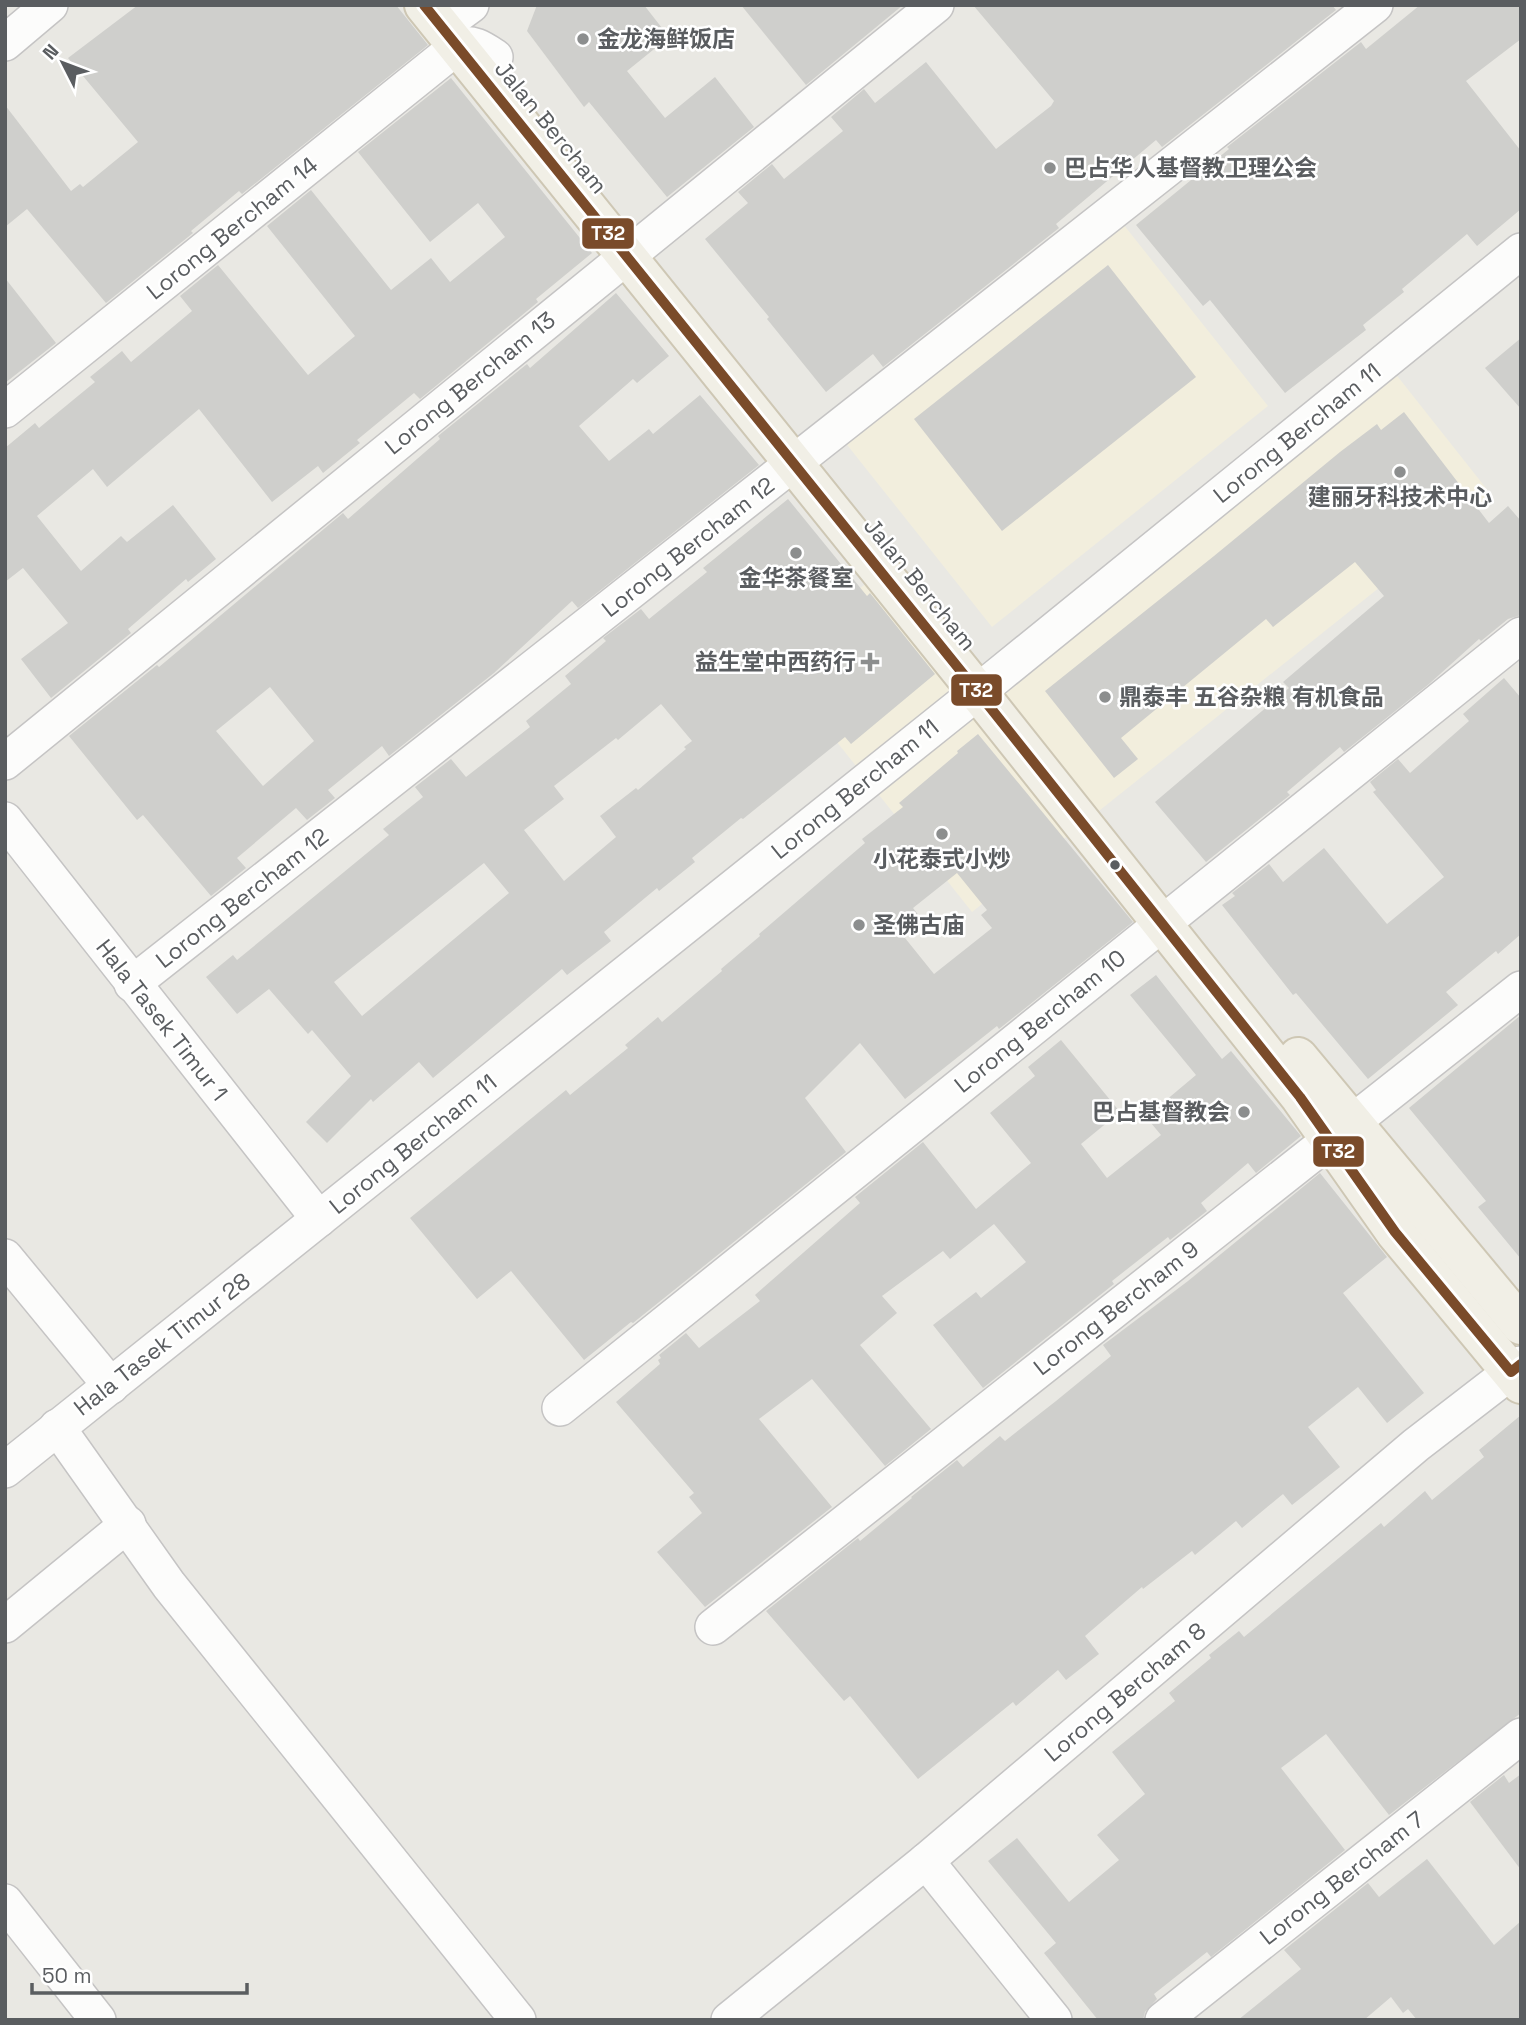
<svg xmlns="http://www.w3.org/2000/svg" width="1526" height="2025" viewBox="0 0 1526 2025" font-family="'Space Grotesk','Noto Sans SC',sans-serif">
	<style>
		.commercial { fill: #f2eedd }
		.building { fill: #cfcfcc; fill-rule: evenodd }
		.lines { fill: none; stroke-linecap: round; stroke-linejoin: round }
		.minor-casing { stroke: #c5c4c4; stroke-width: 38 }
		.major-casing { stroke: #cec7b4; stroke-width: 42 }
		.minor { stroke: #fcfcfb; stroke-width: 35 }
		.major { stroke: #f1efe6; stroke-width: 38 }
		.bus-1-casing { stroke: #fff; stroke-width: 16 }
		.bus-1 { stroke: #7a4b2a; stroke-width: 10 }
		.poi-dot { fill: #8c8e8e; stroke: #fff; stroke-width: 2.5 }
		.bus-dot { fill: #5a5d60; stroke: #fff; stroke-width: 2.5 }
		.labels { text-anchor: middle; dominant-baseline: central; stroke-width: 5; stroke-linejoin: round; paint-order: stroke }
		.poi-label { font-size: 23px; font-weight: bold; fill: #5a5d60; stroke: #fff; text-anchor: start }
		.street-label { font-size: 23px; fill: #5a5d60; stroke: #fff }
		.line-badge { stroke: #fff; stroke-width: 2.5 }
		.badge-label { font-size: 19px; text-anchor: middle; font-weight: bold; fill: #fff }
	</style>
	<rect width="100%" height="100%" fill="#e9e8e3"/>
	<g class="commercial">
		<polygon points="1119,219 1268,406 992,627 844,441"/>
		<polygon points="1383,358 1493,497 972,912 771,659 878,574 977,690"/>
	</g>
	<g class="building">
		<polygon points="138,5 396,5 428,45 242,194 239,191 191,231 193,233 106,303 27,209 5,227 5,105 71,191 80,184 83,187 138,142 68,58"/>
		<polygon points="537,5 644,5 669,37 627,71 665,118 715,77 754,127 667,197 589,102 584,107 527,31"/>
		<polygon points="741,5 903,5 806,85"/>
		<polygon points="973,5 1332,5 1336,10 1162,147 1156,140 1056,224 1059,228 883,367 873,354 826,392 767,319 769,317 705,239 748,203 738,192 772,164 784,179 843,131 831,117 864,89 875,103 926,62 996,149 1051,106 1054,101"/>
		<polygon points="1420,5 1521,5 1521,39 1466,81 1521,151 1521,209 1477,246 1467,234 1402,289 1404,292 1363,325 1366,330 1285,393 1210,300 1203,306 1136,225 1229,149 1227,147 1361,42 1366,49"/>
		<polygon points="451,78 592,253 536,299 538,302 420,399 414,393 357,440 360,443 323,473 318,466 272,502 199,409 107,487 93,469 37,516 81,571 121,536 127,542 173,505 216,559 188,582 186,579 128,629 131,633 51,698 21,659 68,623 23,568 5,582 5,448 35,423 39,428 95,382 90,377 122,351 131,362 192,311 180,296 218,265 308,375 355,336 267,226 311,190 391,290 431,258 450,282 505,237 478,203 430,242 358,152"/>
		<polygon points="1108,265 1196,377 1002,531 914,419"/>
		<polygon points="5,278 56,343 5,383"/>
		<path d="M616,293L669,356L637,383L633,379L579,426L609,461L649,429L653,434L700,395L759,465L578,608L572,601L494,673L389,756L382,746L328,790L335,798L307,820L296,808L237,858L246,868L211,896L143,815L137,820L69,736L157,665L159,667L343,513L348,519L440,439L438,436L527,364L530,368ZM270,687L314,741L263,786L216,731Z"/>
		<polygon points="1521,338 1521,409 1485,368"/>
		<polygon points="1404,412 1489,523 1508,506 1521,521 1521,615 1508,619 1481,641 1479,639 1429,684 1344,752 1340,747 1287,792 1290,795 1206,862 1155,802 1289,688 1283,682 1384,596 1355,562 1273,627 1266,619 1121,738 1138,759 1114,778 1045,691 1214,556 1340,452 1377,424 1381,430"/>
		<path d="M788,499L867,596L870,593L935,674L851,744L845,737L743,819L741,818L692,858L695,862L659,891L657,888L604,932L611,941L567,975L562,969L433,1078L419,1062L373,1102L371,1099L327,1143L306,1122L351,1076L312,1030L308,1034L269,989L237,1014L206,977L233,955L237,960L389,835L383,829L423,797L415,787L451,759L466,777L530,727L526,721L571,684L565,676L606,641L603,638L641,609L649,619L707,572L703,568ZM661,704L692,741L684,747L686,749L638,790L636,788L600,816L616,837L564,881L524,830L564,799L554,786L616,738L618,740ZM484,863L509,893L362,1016L334,982Z"/>
		<polygon points="1504,678 1521,698 1521,934 1498,954 1496,951 1446,992 1458,1005 1368,1079 1296,993 1293,995 1222,905 1235,896 1232,893 1269,864 1283,882 1324,848 1387,924 1444,877 1373,792 1376,790 1370,782 1398,759 1410,773 1469,721 1463,714"/>
		<path d="M978,734L1133,922L999,1029L997,1026L905,1099L860,1043L805,1098L846,1152L633,1323L631,1322L584,1360L511,1271L477,1299L410,1218L566,1090L570,1095L628,1048L625,1045L658,1017L662,1022L722,971L721,969L760,936L759,934L865,843L862,839L903,807L899,803L958,753L957,751ZM957,873L987,910L981,915L992,928L934,974L905,938L924,922L913,908Z"/>
		<polygon points="1156,975 1222,1059 1231,1051 1301,1136 1256,1173 1248,1163 1201,1203 1207,1211 1170,1240 1168,1237 1112,1281 1114,1284 983,1388 933,1325 976,1292 981,1298 1026,1262 994,1224 950,1259 943,1251 882,1296 897,1313 860,1345 931,1429 885,1466 812,1379 759,1419 832,1507 705,1607 657,1552 702,1513 689,1497 694,1493 616,1402 660,1364 658,1360 661,1358 659,1355 686,1333 699,1348 760,1301 755,1295 860,1203 855,1197 923,1142 976,1209 1031,1163 990,1113 1035,1076 1028,1067 1061,1040 1120,1112 1081,1144 1107,1178 1161,1135 1146,1117 1196,1075 1130,995"/>
		<polygon points="1521,1015 1521,1259 1478,1207 1486,1201 1409,1108"/>
		<polygon points="1320,1173 1387,1257 1343,1293 1424,1393 1387,1423 1358,1387 1308,1427 1340,1467 1292,1505 1283,1494 1242,1528 1236,1521 1195,1555 1192,1551 1143,1589 1142,1587 1085,1636 1099,1654 1066,1680 1058,1670 1016,1706 1013,1702 918,1779 850,1696 844,1701 766,1611 858,1538 860,1541 912,1498 911,1497 957,1460 963,1467 1000,1436 1005,1441 1056,1401 1111,1356 1103,1345 1188,1281"/>
		<polygon points="1521,1415 1521,1713 1389,1815 1326,1734 1281,1768 1345,1850 1211,1957 1207,1952 1154,1994 1157,1999 1145,2012 1143,2020 1098,2020 1044,1953 1056,1943 988,1861 1017,1838 1069,1902 1119,1860 1097,1835 1145,1794 1112,1752 1175,1701 1169,1693 1211,1658 1209,1655 1239,1631 1244,1637 1381,1523 1384,1527 1425,1491 1432,1500 1484,1457 1479,1450"/>
		<polygon points="1521,1774 1521,1870 1470,1802 1504,1775 1509,1783"/>
		<polygon points="1427,1859 1494,1945 1521,1921 1521,2020 1417,2020 1408,2009 1403,2013 1391,1997 1364,2020 1238,2020 1301,1969 1284,1950 1368,1883 1379,1897"/>
	</g>
	<g class="lines">
		<g class="minor-casing">
			<g id="minor">
				<polyline points="427,9 452,19 471,5"/>
				<polyline points="5,43 50,5"/>
				<path d="M5,410L458,46C472,41 483,49 495,57"/>
				<polyline points="5,762 936,5"/>
				<polyline points="5,820 319,1219"/>
				<polyline points="132,984 1375,5"/>
				<polyline points="5,1257 111,1386"/>
				<polyline points="560,1408 1521,635"/>
				<polyline points="57,1427 169,1585 518,2020"/>
				<polyline points="5,1470 995,678 1521,251"/>
				<polyline points="5,1625 128,1524"/>
				<polyline points="713,1627 1521,989"/>
				<polyline points="926,1861 1054,2020"/>
				<polyline points="5,1902 98,2020"/>
				<polyline points="729,2020 926,1861 1416,1445 1521,1364"/>
				<polyline points="1163,2020 1521,1736"/>
			</g>
		</g>
		<g class="major-casing">
			<g id="major">
				<polyline points="424,5 985,701 1300,1097 1395,1232 1521,1384"/>
				<polyline points="1298,1057 1521,1325"/>
			</g>
		</g>
		<use href="#minor" class="minor"/>
		<use href="#major" class="major"/>
		<g class="bus-1-casing">
			<polyline id="bus-1" points="424,5 985,701 1300,1097 1395,1232 1511,1372 1521,1364"/>
		</g>
		<use href="#bus-1" class="bus-1"/>
	</g>
	<g class="poi-dot">
		<circle cx="583" cy="39" r="7"/>
		<circle cx="1050" cy="168" r="7"/>
		<circle cx="1400" cy="472" r="7"/>
		<circle cx="796" cy="553" r="7"/>
		<path d="M866.5 651.5h7v7h7v7h-7v7h-7v-7h-7v-7h7z"/>
		<circle cx="1105" cy="697" r="7"/>
		<circle cx="942" cy="834" r="7"/>
		<circle cx="859" cy="925" r="7"/>
		<circle cx="1244" cy="1112" r="7"/>
	</g>
	<circle class="bus-dot" cx="1115" cy="865" r="6"/>
	<g class="labels">
		<g class="poi-label">
			<text x="597" y="39">金龙海鲜饭店</text>
			<text x="1064" y="168">巴占华人基督教卫理公会</text>
			<text x="1400" y="497" text-anchor="middle">建丽牙科技术中心</text>
			<text x="796" y="578" text-anchor="middle">金华茶餐室</text>
			<text x="856" y="662" text-anchor="end">益生堂中西药行</text>
			<text x="1119" y="697">鼎泰丰 五谷杂粮 有机食品</text>
			<text x="942" y="859" text-anchor="middle">小花泰式小炒</text>
			<text x="873" y="925">圣佛古庙</text>
			<text x="1230" y="1112" text-anchor="end">巴占基督教会</text>
		</g>
		<g class="street-label">
			<text transform="translate(551 127) rotate(51)">Jalan Bercham</text>
			<text transform="translate(232 228) rotate(-39)">Lorong Bercham 14</text>
			<text transform="translate(470 383) rotate(-39)">Lorong Bercham 13</text>
			<text transform="translate(1297 433) rotate(-39)">Lorong Bercham 11</text>
			<text transform="translate(688 547) rotate(-38)">Lorong Bercham 12</text>
			<text transform="translate(920 584) rotate(51)">Jalan Bercham</text>
			<text transform="translate(855 789) rotate(-39)">Lorong Bercham 11</text>
			<text transform="translate(242 898) rotate(-38)">Lorong Bercham 12</text>
			<text transform="translate(162 1020) rotate(52)">Hala Tasek Timur 1</text>
			<text transform="translate(1040 1021) rotate(-39)">Lorong Bercham 10</text>
			<text transform="translate(413 1144) rotate(-39)">Lorong Bercham 11</text>
			<text transform="translate(1116 1308) rotate(-38)">Lorong Bercham 9</text>
			<text transform="translate(162 1344) rotate(-38)">Hala Tasek Timur 28</text>
			<text transform="translate(1125 1692) rotate(-40)">Lorong Bercham 8</text>
			<text transform="translate(1342 1878) rotate(-38)">Lorong Bercham 7</text>
		</g>
	</g>
	<g class="line-badge">
		<rect x="581" y="217" width="54" height="33" rx="7" fill="#7a4b2a"/>
		<rect x="950" y="673" width="53" height="34" rx="7" fill="#7a4b2a"/>
		<rect x="1312" y="1135" width="53" height="33" rx="7" fill="#7a4b2a"/>
	</g>
	<g class="badge-label">
		<text x="608" y="240">T32</text>
		<text x="976" y="697">T32</text>
		<text x="1338" y="1158">T32</text>
	</g>
	<rect width="1526" height="2025" fill="none" stroke="#5a5d60" stroke-width="14"/>
	<g transform="translate(63 63) rotate(312)" stroke="#ffffff" stroke-width="5" paint-order="stroke">
	<path d="M0-5L12 26L0 18L-12 26Z" fill="#5a5d60"/>
	<text y="-10" font-size="19" font-weight="bold" text-anchor="middle" fill="#5a5d60">N</text>
	</g>
	<path d="M32 1983v10h215v-10" fill="none" stroke="#5a5d60" stroke-width="3.5"/>
	<text x="42" y="1983" font-size="21" fill="#5a5d60" stroke="#ffffff" stroke-width="5" paint-order="stroke">50 m</text>
</svg>
